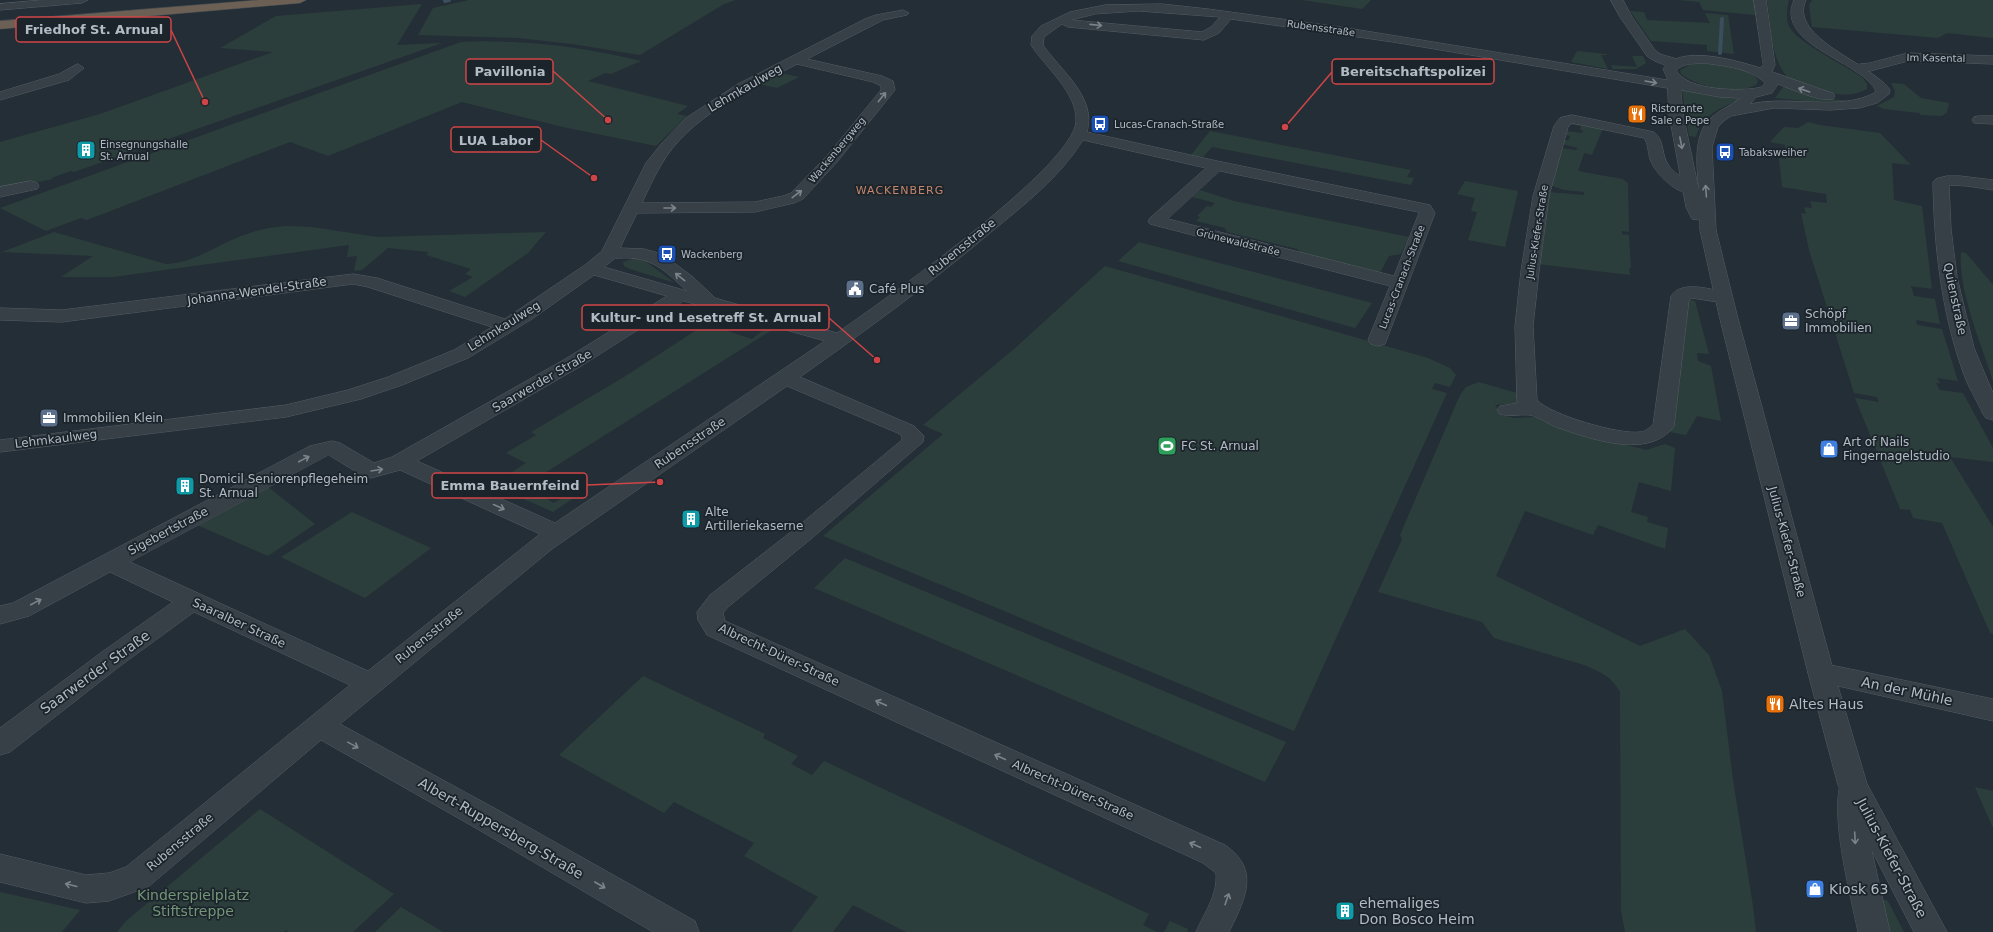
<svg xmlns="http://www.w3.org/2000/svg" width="1993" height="932" viewBox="0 0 1993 932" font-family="'DejaVu Sans',sans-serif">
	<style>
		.green { fill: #2c3e3c }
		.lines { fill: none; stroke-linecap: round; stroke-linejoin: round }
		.stream { stroke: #3b4e5d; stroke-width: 4 }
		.minor-casing { stroke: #555d64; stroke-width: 1 }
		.tertiary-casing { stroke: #555d64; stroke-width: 1 }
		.motorway-casing { stroke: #424a51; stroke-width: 1 }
		.minor { fill: #373f47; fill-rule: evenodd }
		.tertiary { fill: #373f47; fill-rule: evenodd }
		.motorway { fill: #6c6055; fill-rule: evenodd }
		.oneway { stroke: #7b838b }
		.labels { text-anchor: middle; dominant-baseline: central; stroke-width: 3.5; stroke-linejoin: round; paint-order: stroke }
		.far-street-label { font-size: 10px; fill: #b2bac3; stroke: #1c242b }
		.far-poi-label { font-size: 10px; fill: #b2bac3; stroke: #1c242b; text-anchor: start }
		.far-neighbourhood-label { font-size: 11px; letter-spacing: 1px; fill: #c5866b; stroke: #1c242b }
		.street-label { font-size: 12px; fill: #b2bac3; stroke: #1c242b }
		.poi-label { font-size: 12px; fill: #b2bac3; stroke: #1c242b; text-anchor: start }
		.near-street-label { font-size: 14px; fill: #b2bac3; stroke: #1c242b }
		.near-poi-label { font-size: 14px; fill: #b2bac3; stroke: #1c242b; text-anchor: start }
		.near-park-label { font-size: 14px; fill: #739677; stroke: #1c242b }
		.leader { fill: none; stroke: #cf4547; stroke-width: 1.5 }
		.callout-dot { fill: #cf4547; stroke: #1c242b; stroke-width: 1.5 }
		.callout { fill: #1c242b; stroke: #cf4547; stroke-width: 1.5 }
		.callout-label { font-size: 13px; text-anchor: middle; font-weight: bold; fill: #b2bac3 }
	</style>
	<rect width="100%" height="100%" fill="#242e36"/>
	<g class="green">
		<polygon points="469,0 736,0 724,4 640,55 572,44 518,38 418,35 433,8"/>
		<polygon points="1302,0 1371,0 1362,9"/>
		<polygon points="1679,0 1754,0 1755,15 1703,10 1699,2"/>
		<path d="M1767,0H1789C1787,6 1786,19 1788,24C1794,42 1847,66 1863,78L1867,84V89C1853,97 1836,95 1822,91C1813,88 1803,87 1795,83C1770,68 1771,26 1767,0Z"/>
		<polygon points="1812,0 1993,0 1993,38 1947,33 1938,38 1812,27 1809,5"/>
		<polygon points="422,4 397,45 442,43 74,172 71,171 51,178 53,179 0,190 0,142 100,114 273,52 220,48 276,16"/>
		<polygon points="1630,11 1644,12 1647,20 1710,23 1705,13 1728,15 1734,54 1707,51 1707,45 1651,41"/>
		<path d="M461,42C521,39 583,47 641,61L611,74L605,73L588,81L688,106L677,114L687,116L656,146L563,127L462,102L328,156L290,142L87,220L81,218L46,231L0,208Z"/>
		<polygon points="1577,51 1606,54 1607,55 1601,55 1608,69 1571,62"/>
		<polygon points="1632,56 1643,56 1646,63 1636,69 1613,69 1611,65 1637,67"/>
		<path d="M1700,63C1718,64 1745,65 1758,80L1757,84C1739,96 1697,87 1681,74L1680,70L1690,65Z"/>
		<polygon points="781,73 799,77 777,88 759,84"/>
		<polygon points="1891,83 1904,84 1921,98 1949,103 1947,112 1942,116 1921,115 1919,113 1884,109 1877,106 1894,97 1895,91"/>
		<polygon points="1784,86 1821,98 1853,101 1816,102 1775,98"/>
		<path d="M1685,89L1741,99C1721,108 1702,114 1696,137L1689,136L1682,90Z"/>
		<polygon points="1571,122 1604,126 1592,155 1584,153 1578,171 1622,179 1628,183 1629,232 1622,231 1622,234 1629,235 1631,268 1629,268 1630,275 1537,264 1549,192 1584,195 1584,192 1564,190 1550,185 1560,148 1576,150 1578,148 1562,144 1563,140 1569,140 1570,136 1565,135 1566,131 1582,133 1583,131 1580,129 1581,126 1569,124"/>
		<polygon points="1808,122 1820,125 1880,133 1911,165 1892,163 1894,200 1922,206 1932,289 1911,286 1914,296 1935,299 1940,324 1916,320 1917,325 1942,329 1958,381 1937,378 1940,383 1936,383 1940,390 1963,393 1993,448 1993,462 1950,457 1993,527 1993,634 1990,633 1942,523 1913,518 1910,510 1900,509 1855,398 1879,402 1877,397 1854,393 1809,250 1801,213 1806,214 1804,207 1812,208 1810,201 1827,203 1826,194 1782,187 1779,158 1786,159 1785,145 1770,142 1784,127 1798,128"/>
		<polygon points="1210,131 1411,170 1407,177 1414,178 1411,185 1212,147 1203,157 1191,155"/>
		<polygon points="1465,181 1518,191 1505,247 1468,240 1477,212 1471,211 1475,198 1457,194"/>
		<polygon points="1200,190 1234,201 1409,237 1401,254 1389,256 1380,273 1302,254 1297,249 1227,232 1225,228 1196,221 1200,217 1197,216 1207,206 1211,207 1215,203 1192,197"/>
		<path d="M287,226L312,227L377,237L546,232L528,253L465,297L449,291L473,277L465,274L471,269L426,255L429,252L388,248L362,270L354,271L357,256L347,257L349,245L113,277H61L93,256L2,252L54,232L166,264C196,263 219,243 247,234C260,229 273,227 287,226Z"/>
		<polygon points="1139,242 1372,303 1355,328 1118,261"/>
		<path d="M1961,252L1966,253L1993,285V381C1981,344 1958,290 1961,252Z"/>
		<polygon points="635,258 645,261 675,283 630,269 624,266 623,262"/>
		<polygon points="1105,266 1428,358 1450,368 1456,375 1450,387 1435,383 1432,389 1447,393 1294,731 823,536 943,434 923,425 1014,349"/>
		<polygon points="1689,299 1695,301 1709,354 1697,353 1698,361 1711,366 1721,421 1697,416 1686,435 1669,432"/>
		<polygon points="706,324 752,339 766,328 772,330 524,486 554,503 575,490 581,493 553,512 492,485 526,463 506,453 536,435 531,432 624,377"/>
		<path d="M1479,382L1517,393L1520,403L1495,405L1502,415L1514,418L1537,417L1597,437L1646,450L1665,444L1675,448L1671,491L1639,482L1631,512L1648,517L1647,522L1668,528L1665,549L1598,525L1593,535L1525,511L1496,576L1640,646L1685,629L1709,655L1722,691L1733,780L1753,906L1756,932H1625L1621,911L1620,692C1611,676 1601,672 1584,665L1494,638L1482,622L1378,592L1402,539L1400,535L1460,395L1466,387Z"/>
		<polygon points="268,487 315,524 268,556 197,525"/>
		<polygon points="352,512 431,548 365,598 281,557"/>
		<polygon points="845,558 1286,742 1265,782 814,588"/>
		<polygon points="643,676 765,734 763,738 798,756 791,764 812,775 824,761 1149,914 1143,925 1157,932 906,932 853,905 833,932 791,932 818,897 744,856 754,843 674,802 664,813 559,755"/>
		<polygon points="1975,787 1993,791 1993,827 1992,826"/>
		<polygon points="260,809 394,894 353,932 288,932 286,930 284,932 117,932 126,921"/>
		<polygon points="0,892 80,910 62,932 0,932"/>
		<polygon points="1883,899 1888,901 1904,932 1887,932 1878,900"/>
		<polygon points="401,907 443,932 375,932"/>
		<polygon points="1170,921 1188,929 1187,932 1164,932"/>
	</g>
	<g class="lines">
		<g class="stream">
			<polyline points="445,1 449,0"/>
			<polyline points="1720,53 1722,19"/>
		</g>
		<g class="minor-casing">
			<g id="minor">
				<polygon points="42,0 88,0 82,3 0,10 0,4"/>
				<path d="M1611,0H1623L1632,17L1655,50L1660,54L1680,60L1681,63L1680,66C1670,68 1654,62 1647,56L1620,17Z"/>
				<polygon points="1754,0 1766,0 1775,65 1771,73 1761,77 1755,73 1763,65"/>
				<path d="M1162,4L1208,9L1347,28L1673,81L1678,82L1680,85L1678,88L1673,89L1393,42L1231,19L1219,33L1204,40L1068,27L1062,24L1044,37L1043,45C1061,71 1097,97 1087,132L1217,161L1430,205L1435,213L1385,344L1378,346L1371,344L1368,340L1390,286L1150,224L1148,221L1150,218L1206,168L1083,140C1060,177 1024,205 991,232C930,284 865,331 800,377L914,426L924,436L923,442L812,538L728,607L723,613L725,621L1225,845C1261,870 1245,899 1229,932H1196C1204,913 1218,895 1216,873L1203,863L707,635L698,620L697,612L710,595L796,528L902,440V437L900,434L787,386L552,549L340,724L496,809L695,921L699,932H653L474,827L321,740L148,887L109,901L86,903L0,882V854L86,875L109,873L126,867L350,685L194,612L120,666L10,752L0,755V728L102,652L173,602L110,572L29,616L0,624V606L13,603L310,446L332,441L340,443L374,463L392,457L567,358L667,296L594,275L532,319L468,358L402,385L361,399L286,417L0,452V440L286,405L348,390L388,377L454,350L492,327L368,287L353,284L62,322L0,320V308L62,310L353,274L377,278L505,319L585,265L602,251L646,163L662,143L686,118L738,84L865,19L876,15L903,10L909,13L907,15L883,20L807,59L882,76L893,81L895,90L837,162L803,199L794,203L755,212L637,213L620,248L644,249L662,254L693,277L715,298L837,333C880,303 1072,168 1076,122C1078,93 1045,67 1031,45L1032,36L1041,26L1070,12L1105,5ZM1139,11L1220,17L1211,27L1202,32L1071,20L1095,14ZM797,64L873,82L881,86V90L827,156L791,193L783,196L755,202L642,203C648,190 654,177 661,165C688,117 750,89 797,64ZM1220,171L1418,212L1419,213L1394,276L1168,219ZM619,258C652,256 664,270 687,291L604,267L614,259ZM684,301L825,341L555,523L417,461L581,366ZM329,455L363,476L371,478L400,470L540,534L368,671L130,562Z"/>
				<polygon points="1908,53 1993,56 1993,64 1908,61 1870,71 1857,72 1851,68 1852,65 1870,63"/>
				<polygon points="78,64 84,68 69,80 0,100 0,92 59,74"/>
				<path d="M1572,115L1654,132C1665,140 1661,156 1669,166C1676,177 1692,180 1699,190L1697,193C1679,198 1655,174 1650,159C1648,152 1648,143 1644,138L1572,123L1568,127L1549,196L1539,271L1533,326L1537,400C1550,415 1620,435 1640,432C1645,432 1649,428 1653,425L1671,296C1682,279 1714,290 1730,294L1733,298L1730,302L1724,303L1692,298L1689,299L1674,426C1650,460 1591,439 1559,428C1549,425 1540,417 1530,415C1520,414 1510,417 1500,414L1497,410L1500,406L1518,403L1517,401L1515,326L1521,271L1533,196L1554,126L1560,118Z"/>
				<polygon points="1979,116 1993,116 1993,124 1974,123 1972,120 1974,117"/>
				<path d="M1947,176H1960L1993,180V190L1967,186L1949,185L1951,229L1957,277L1974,348L1993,393V420L1986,418L1983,414C1976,399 1967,385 1962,369C1941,309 1934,245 1933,182L1936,179Z"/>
				<polygon points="31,181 37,183 39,186 37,189 0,197 0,187"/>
				<polygon points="1821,663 1993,699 1993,721 1812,680 1808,673 1812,666"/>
				<path d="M1853,774L1863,777L1868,786L1870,843L1890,932H1858C1851,897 1827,807 1843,777Z"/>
			</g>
		</g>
		<g class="tertiary-casing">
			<path id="tertiary" d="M1794,0H1806C1788,38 1871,63 1890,90L1889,94L1877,103L1859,108L1830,110L1774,108L1731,116L1725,120L1718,127L1712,147L1716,230L1737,315L1834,673L1867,784L1947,932H1914L1838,785L1808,673L1719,315L1700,230V220L1692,219L1686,207L1669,114L1667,77L1663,69C1689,31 1798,84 1833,93L1835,96L1833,99C1819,102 1792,89 1778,84L1772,93L1756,97L1750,104C1790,95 1842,112 1876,92C1866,62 1773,46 1794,0ZM1704,63C1725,66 1750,68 1765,83L1762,87C1743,92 1686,91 1676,70C1684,63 1694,64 1704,63ZM1681,90L1720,97L1740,98C1732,106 1720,109 1712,117C1692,134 1697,167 1699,191L1683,114Z"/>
		</g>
		<g class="motorway-casing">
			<polygon id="motorway" points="259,0 306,0 300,3 0,29 0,21"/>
		</g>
		<use href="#minor" class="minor"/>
		<use href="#tertiary" class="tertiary"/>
		<use href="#motorway" class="motorway"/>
	</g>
	<defs><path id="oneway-shaft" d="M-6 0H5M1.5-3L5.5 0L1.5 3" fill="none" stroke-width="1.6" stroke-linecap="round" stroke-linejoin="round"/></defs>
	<g class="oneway">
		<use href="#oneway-shaft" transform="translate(1096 25) rotate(6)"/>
		<use href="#oneway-shaft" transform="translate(1651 82) rotate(10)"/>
		<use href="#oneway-shaft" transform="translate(1804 90) rotate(-161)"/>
		<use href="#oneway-shaft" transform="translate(882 97) rotate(-51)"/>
		<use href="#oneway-shaft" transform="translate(1681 143) rotate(79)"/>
		<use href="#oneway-shaft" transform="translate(1706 191) rotate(-94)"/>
		<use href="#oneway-shaft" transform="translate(797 194) rotate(-37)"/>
		<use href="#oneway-shaft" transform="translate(670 208)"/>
		<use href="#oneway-shaft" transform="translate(680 277) rotate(-142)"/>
		<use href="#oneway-shaft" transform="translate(304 459) rotate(-28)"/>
		<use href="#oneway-shaft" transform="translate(377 470) rotate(-9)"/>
		<use href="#oneway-shaft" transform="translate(499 507) rotate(24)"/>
		<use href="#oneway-shaft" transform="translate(36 602) rotate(-28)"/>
		<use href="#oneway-shaft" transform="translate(881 703) rotate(-156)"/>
		<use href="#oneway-shaft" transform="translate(353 745) rotate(29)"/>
		<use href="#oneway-shaft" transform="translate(1000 757) rotate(-156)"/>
		<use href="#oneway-shaft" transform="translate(1855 838) rotate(87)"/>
		<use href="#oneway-shaft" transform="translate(1195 845) rotate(-156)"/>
		<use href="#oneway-shaft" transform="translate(71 885) rotate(-166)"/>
		<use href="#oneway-shaft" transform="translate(600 885) rotate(30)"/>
		<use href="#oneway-shaft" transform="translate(1227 899) rotate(-71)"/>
	</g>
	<defs>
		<g id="restaurant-square" transform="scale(1)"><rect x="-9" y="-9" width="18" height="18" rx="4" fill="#e8710a" stroke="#1c242b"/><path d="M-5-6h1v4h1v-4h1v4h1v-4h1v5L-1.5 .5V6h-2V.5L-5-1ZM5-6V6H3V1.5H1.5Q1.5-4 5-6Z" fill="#fff"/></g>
		<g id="bus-square" transform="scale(1)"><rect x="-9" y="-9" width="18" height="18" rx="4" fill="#1a4fb4" stroke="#1c242b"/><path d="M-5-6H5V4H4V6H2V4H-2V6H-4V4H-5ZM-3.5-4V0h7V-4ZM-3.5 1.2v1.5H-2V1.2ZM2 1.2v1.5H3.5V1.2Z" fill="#fff"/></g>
		<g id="building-square" transform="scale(1)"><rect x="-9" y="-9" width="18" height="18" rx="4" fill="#0f9aa8" stroke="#1c242b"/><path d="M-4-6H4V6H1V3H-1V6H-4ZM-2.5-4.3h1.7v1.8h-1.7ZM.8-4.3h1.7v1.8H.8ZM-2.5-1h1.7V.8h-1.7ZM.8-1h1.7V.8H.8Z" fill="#fff"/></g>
		<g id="civic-square" transform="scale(1)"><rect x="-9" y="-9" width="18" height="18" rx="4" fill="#5c6f8a" stroke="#1c242b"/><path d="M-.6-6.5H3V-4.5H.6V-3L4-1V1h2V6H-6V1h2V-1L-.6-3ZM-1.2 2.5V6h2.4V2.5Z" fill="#fff"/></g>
		<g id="office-square" transform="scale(1)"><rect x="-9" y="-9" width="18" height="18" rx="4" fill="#5c6f8a" stroke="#1c242b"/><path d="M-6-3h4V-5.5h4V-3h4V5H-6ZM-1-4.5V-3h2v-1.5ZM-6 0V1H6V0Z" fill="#fff"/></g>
		<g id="stadium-square" transform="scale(1)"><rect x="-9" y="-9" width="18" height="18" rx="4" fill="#2e9e5b" stroke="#1c242b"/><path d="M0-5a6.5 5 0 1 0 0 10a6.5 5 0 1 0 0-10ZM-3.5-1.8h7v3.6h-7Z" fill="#fff"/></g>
		<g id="shop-square" transform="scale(1)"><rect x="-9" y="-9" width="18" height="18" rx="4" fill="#3f7fe0" stroke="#1c242b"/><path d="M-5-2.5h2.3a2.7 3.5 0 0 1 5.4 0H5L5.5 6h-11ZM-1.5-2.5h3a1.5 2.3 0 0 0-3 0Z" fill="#fff"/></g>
	</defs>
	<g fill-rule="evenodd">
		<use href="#restaurant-square" x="1637" y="114"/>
		<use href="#bus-square" x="1100" y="124"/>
		<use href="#building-square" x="86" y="150"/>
		<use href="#bus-square" x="1725" y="152"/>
		<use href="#bus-square" x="667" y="254"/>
		<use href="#civic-square" x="855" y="289"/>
		<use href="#office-square" x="1791" y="321"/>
		<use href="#office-square" x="49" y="418"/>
		<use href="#stadium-square" x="1167" y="446"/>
		<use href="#shop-square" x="1829" y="449"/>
		<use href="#building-square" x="185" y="486"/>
		<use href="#building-square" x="691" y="519"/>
		<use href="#restaurant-square" x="1775" y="704"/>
		<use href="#shop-square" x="1815" y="889"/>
		<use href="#building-square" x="1345" y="911"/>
	</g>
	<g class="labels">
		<g class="far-street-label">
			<text transform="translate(1321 28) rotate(8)">Rubensstraße</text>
			<text transform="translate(1936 58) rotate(1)">Im Kasental</text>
			<text transform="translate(837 150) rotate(-50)">Wackenbergweg</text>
			<text transform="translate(1537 232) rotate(-81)">Julius-Kiefer-Straße</text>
			<text transform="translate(1238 242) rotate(14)">Grünewaldstraße</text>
			<text transform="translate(1402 277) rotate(-69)">Lucas-Cranach-Straße</text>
		</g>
		<g class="far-poi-label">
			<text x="1651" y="108">Ristorante<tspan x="1651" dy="12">Sale e Pepe</tspan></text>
			<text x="1114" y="124">Lucas-Cranach-Straße</text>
			<text x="100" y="144">Einsegnungshalle<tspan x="100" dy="12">St. Arnual</tspan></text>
			<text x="1739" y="152">Tabaksweiher</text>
			<text x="681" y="254">Wackenberg</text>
		</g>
		<g class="far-neighbourhood-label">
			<text x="900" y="190">WACKENBERG</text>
		</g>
		<g class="street-label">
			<text transform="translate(745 88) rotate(-30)">Lehmkaulweg</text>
			<text transform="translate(962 247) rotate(-39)">Rubensstraße</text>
			<text transform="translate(257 291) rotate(-8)">Johanna-Wendel-Straße</text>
			<text transform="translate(1955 299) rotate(78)">Quienstraße</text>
			<text transform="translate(504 326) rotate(-32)">Lehmkaulweg</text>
			<text transform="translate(542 381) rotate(-30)">Saarwerder Straße</text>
			<text transform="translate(56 439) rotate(-7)">Lehmkaulweg</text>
			<text transform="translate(690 443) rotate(-34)">Rubensstraße</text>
			<text transform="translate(168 531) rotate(-28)">Sigebertstraße</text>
			<text transform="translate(1787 542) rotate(75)">Julius-Kiefer-Straße</text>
			<text transform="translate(239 623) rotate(25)">Saaralber Straße</text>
			<text transform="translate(429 635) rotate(-39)">Rubensstraße</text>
			<text transform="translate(779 655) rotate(25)">Albrecht-Dürer-Straße</text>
			<text transform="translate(1073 790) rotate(24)">Albrecht-Dürer-Straße</text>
			<text transform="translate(180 842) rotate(-40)">Rubensstraße</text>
		</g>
		<g class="poi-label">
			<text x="869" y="289">Café Plus</text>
			<text x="1805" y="314">Schöpf<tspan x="1805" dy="14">Immobilien</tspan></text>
			<text x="63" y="418">Immobilien Klein</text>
			<text x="1843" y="442">Art of Nails<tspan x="1843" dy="14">Fingernagelstudio</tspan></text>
			<text x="1181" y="446">FC St. Arnual</text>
			<text x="199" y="479">Domicil Seniorenpflegeheim<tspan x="199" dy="14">St. Arnual</tspan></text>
			<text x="705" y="512">Alte<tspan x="705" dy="14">Artilleriekaserne</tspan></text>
		</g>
		<g class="near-street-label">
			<text transform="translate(95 672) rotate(-36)">Saarwerder Straße</text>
			<text transform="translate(1907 691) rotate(12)">An der Mühle</text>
			<text transform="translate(501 828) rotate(30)">Albert-Ruppersberg-Straße</text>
			<text transform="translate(1892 858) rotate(62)">Julius-Kiefer-Straße</text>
		</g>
		<g class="near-poi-label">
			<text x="1789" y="704">Altes Haus</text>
			<text x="1829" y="889">Kiosk 63</text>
			<text x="1359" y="903">ehemaliges<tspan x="1359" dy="16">Don Bosco Heim</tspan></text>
		</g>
		<g class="near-park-label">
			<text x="193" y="895">Kinderspielplatz<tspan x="193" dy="16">Stiftstreppe</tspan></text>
		</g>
	</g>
	<path class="leader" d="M205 102L171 30M608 120L553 71M1285 127L1332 72M594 178L541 140M877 360L829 318M660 482L587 485"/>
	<g class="callout-dot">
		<circle cx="205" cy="102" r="4"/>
		<circle cx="608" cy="120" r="4"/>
		<circle cx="1285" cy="127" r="4"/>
		<circle cx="594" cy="178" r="4"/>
		<circle cx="877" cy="360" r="4"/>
		<circle cx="660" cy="482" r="4"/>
	</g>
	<g class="callout">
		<rect x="16" y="17" width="155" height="25" rx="4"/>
		<rect x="466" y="59" width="87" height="25" rx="4"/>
		<rect x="1332" y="59" width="162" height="25" rx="4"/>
		<rect x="451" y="127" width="90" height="25" rx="4"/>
		<rect x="582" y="305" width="247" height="25" rx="4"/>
		<rect x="432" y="473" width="155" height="25" rx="4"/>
	</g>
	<g class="callout-label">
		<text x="94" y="34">Friedhof St. Arnual</text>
		<text x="510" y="76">Pavillonia</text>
		<text x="1413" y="76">Bereitschaftspolizei</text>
		<text x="496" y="145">LUA Labor</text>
		<text x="706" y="322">Kultur- und Lesetreff St. Arnual</text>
		<text x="510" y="490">Emma Bauernfeind</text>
	</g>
</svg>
